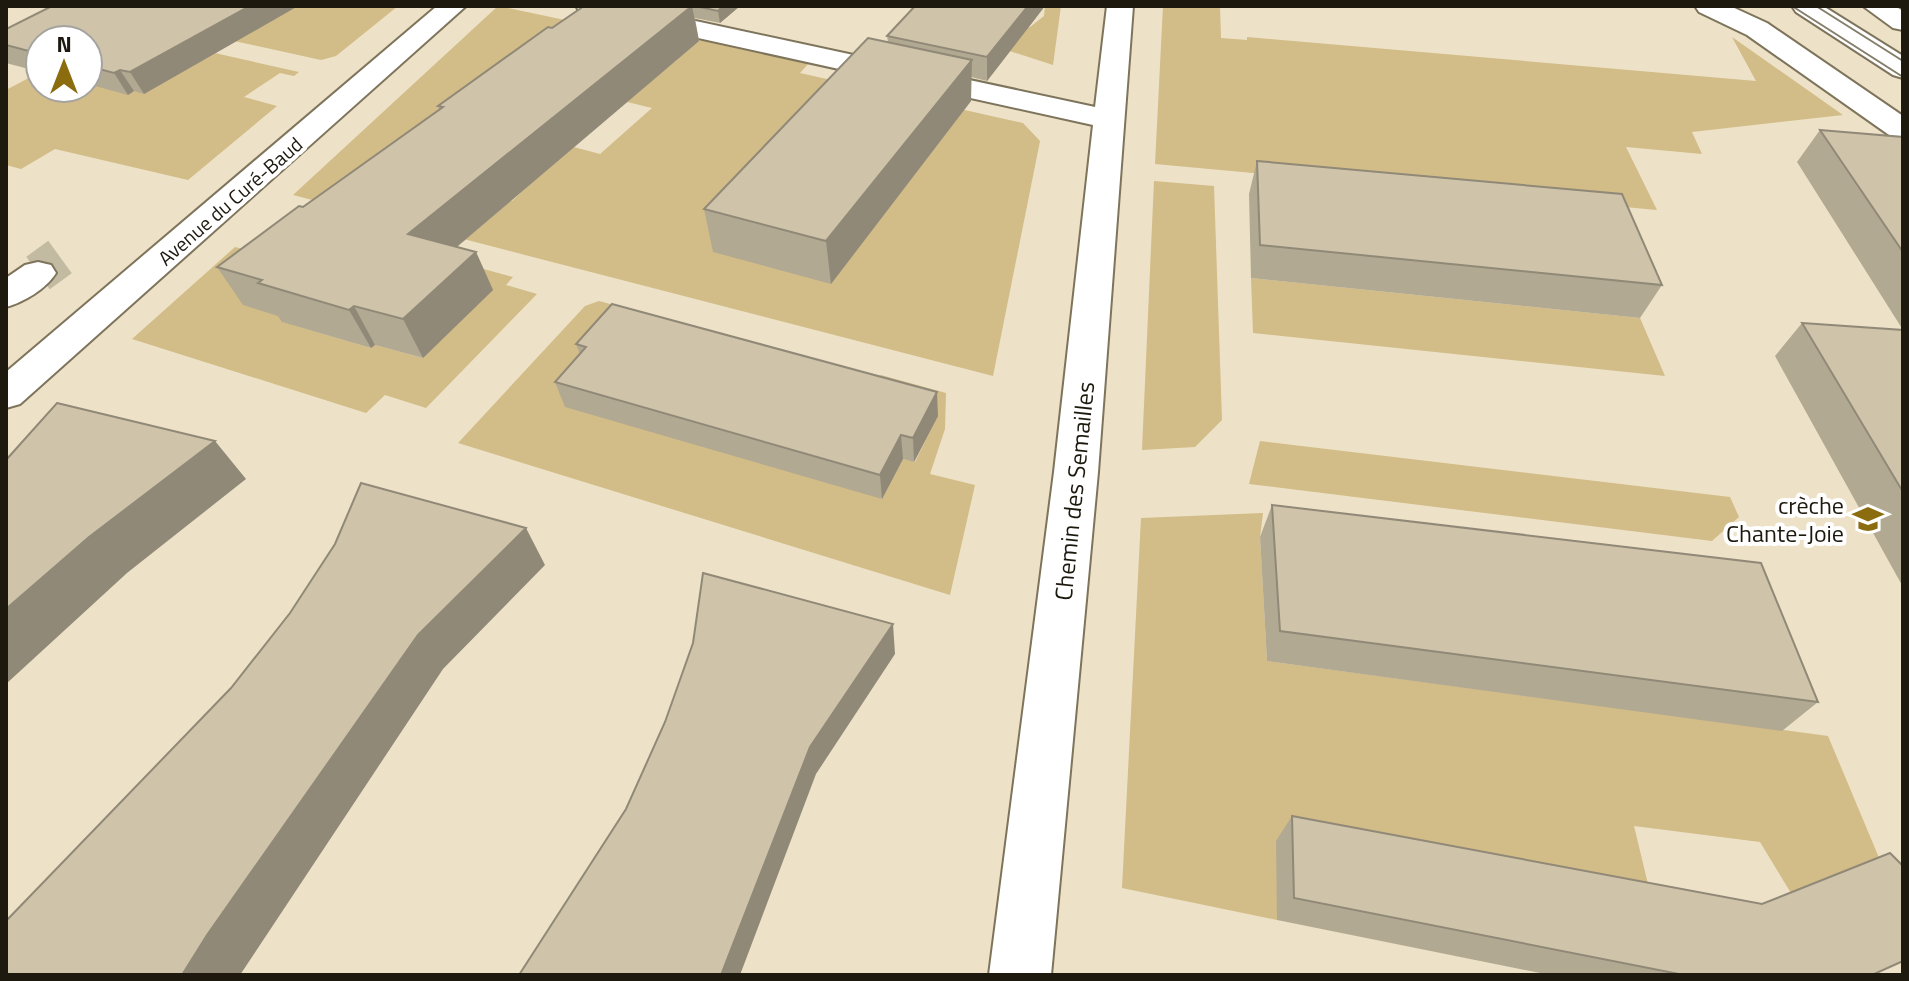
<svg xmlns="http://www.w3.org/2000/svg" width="1909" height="981" viewBox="0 0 1909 981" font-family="'Titillium Web',sans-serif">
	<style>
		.green { fill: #d2bc87; fill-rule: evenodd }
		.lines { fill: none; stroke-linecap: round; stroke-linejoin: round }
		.minor-tunnel { stroke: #c3baa2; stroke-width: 40; stroke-dasharray: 40 20; stroke-linecap: butt }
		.minor-casing { stroke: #7e745c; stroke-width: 4 }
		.major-casing { stroke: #7e745c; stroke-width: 4 }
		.minor { fill: #fff; fill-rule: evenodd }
		.major { fill: #fff; fill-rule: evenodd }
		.tram { stroke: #857e6b; stroke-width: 2 }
		.wall { fill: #b2a992 }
		.shaded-wall { fill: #918977 }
		.building { fill: #cfc4aa; stroke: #918977; stroke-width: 2 }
		.labels { text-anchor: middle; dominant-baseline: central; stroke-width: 8; stroke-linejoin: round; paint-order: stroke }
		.far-street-label { font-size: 20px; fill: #1d190f; stroke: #fff }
		.street-label { font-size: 24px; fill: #1d190f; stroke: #fff }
		.poi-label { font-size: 24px; fill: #1d190f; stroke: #fff; text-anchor: end }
	</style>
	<rect width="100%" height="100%" fill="#ede2c7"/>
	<g class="green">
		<polygon points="195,6 398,6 336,56 321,60 161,25"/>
		<path d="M498,6L688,46L701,40L809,63L800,73L1023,123L1040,141L993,376L293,195ZM594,41L677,60L623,101L652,108L600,154L570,146L512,201L419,175Z"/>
		<polygon points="1045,6 1061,6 1053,65 979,41 1030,27 1044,16"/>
		<polygon points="1163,6 1220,6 1221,38 1247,40 1247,37 1756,81 1732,37 1843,115 1692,132 1702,154 1626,147 1657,210 1155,164"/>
		<polygon points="152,39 299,72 294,76 280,73 244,97 277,106 188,180 55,149 21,169 6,165 6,90 40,72 40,88 88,88 88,46"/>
		<polygon points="1154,181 1214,186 1222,420 1195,447 1142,450"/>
		<polygon points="235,247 296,263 283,322 371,348 375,345 423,358 422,252 513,277 506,285 537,294 426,408 385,395 366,413 132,339"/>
		<polygon points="1251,278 1640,318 1665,376 1253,333"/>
		<polygon points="599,301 696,327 881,499 903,459 915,462 937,417 862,395 881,375 946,393 945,429 930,474 975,485 950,595 458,443 585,306"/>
		<polygon points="1260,441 1730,497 1739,517 1712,541 1249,484"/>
		<polygon points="1263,513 1260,537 1267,661 1828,736 1903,915 1794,898 1760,842 1634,826 1655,913 1277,841 1277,920 1122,888 1141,518"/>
	</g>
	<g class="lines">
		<polyline class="minor-tunnel" points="38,273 60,257"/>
		<g class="minor-casing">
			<g id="minor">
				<polygon points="437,6 466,6 20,404 6,408 6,372"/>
				<polygon points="576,6 626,6 1095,107 1107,6 1133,6 1098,472 1051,975 989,975 1054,472 1093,125 589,14 580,12"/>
				<polygon points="1695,6 1730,6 1767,23 1903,116 1903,139 1892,137 1747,35 1699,12"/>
				<polygon points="1792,6 1823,6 1903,56 1903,78 1893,75 1796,12"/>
				<path d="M38,262L51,265L56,273C46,289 24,302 6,307V278L25,265Z"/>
			</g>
		</g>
		<g class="major-casing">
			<polygon id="major" points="1863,6 1895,6 1903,11 1903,30 1893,28"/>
		</g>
		<use href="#minor" class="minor"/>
		<use href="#major" class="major"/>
		<g class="tram">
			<polyline points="1792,6 1903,77"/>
			<polyline points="1816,6 1903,61"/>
		</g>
	</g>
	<g class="wall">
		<polygon points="298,6 144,94 134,91 128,95 88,84 88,40 40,40 40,72 6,63 6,29"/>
		<polygon points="584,6 740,6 720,23 695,18 699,41 457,247 476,252 493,290 423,358 375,345 371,348 282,322 278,316 243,305 217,267 439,110 438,106"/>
		<polygon points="915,6 1045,6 987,81 971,77 971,101 831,284 713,252 704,209 888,42 887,36"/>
		<polygon points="1820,130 1903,137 1903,587 1775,356 1802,323 1903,330 1797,162"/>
		<polygon points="1257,161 1662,285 1640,318 1251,278 1249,194"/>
		<polygon points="576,344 938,416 914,462 903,459 882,499 565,407 555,382 580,354"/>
		<polygon points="1272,505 1818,702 1782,731 1267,661 1260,537"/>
		<polygon points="1292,816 1872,975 1550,975 1277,920 1276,841"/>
	</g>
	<g class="shaded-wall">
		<polygon points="250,6 298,6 144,94 130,72"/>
		<polygon points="692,6 699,41 427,272 408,234"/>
		<polygon points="723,6 740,6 720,23 718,11"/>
		<polygon points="1028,6 1045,6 987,81 987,57"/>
		<polygon points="972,60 971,101 831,284 826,241"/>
		<polygon points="120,70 134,91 128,95 114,73"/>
		<polygon points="476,252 493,290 423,358 403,319"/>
		<polygon points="354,306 375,345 371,348 349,310"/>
		<polygon points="937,392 938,416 914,462 913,438"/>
		<polygon points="901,435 903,459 882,499 880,475"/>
		<polygon points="215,441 246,479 127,573 6,684 6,609 89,537"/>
		<polygon points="526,528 545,565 443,669 240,975 182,975 207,935 418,635"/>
		<polygon points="893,624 895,654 816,774 740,975 721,975 810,747"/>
	</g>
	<g class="building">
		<polygon points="52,6 250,6 130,72 120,70 114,73 88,66 88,40 40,40 40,54 6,45 6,29"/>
		<polygon points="584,6 692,6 408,234 476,252 403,319 354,306 349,310 258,283 262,280 217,267 299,206 303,207 443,107 438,106 548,27 552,28"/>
		<polygon points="695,6 723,6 718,11"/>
		<polygon points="915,6 1028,6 987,57 887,36"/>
		<polygon points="868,38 972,60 826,241 704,209"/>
		<polygon points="1820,130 1903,137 1903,252"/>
		<polygon points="1257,161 1622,194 1662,285 1260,245"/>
		<polygon points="612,304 937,392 913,438 901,435 880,475 555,382 586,347 576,344"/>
		<polygon points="1802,323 1903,330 1903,492"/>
		<polygon points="57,403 215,441 89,537 6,609 6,460"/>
		<polygon points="361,483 526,528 418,635 207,935 182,975 6,975 6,921 231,688 290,613 335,544"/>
		<polygon points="1272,505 1761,563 1818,702 1280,631"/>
		<polygon points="703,573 893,624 810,747 721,975 519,975 626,809 665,722 693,643"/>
		<polygon points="1292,816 1762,904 1890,853 1903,866 1903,961 1872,975 1684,975 1294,898"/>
	</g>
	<defs>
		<g id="school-bare" transform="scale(2.4)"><path d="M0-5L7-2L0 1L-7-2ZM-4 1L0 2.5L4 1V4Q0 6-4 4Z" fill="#8b6d0f" stroke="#fff" stroke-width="2.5" paint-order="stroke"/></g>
	</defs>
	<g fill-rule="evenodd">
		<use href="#school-bare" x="1868" y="519"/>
	</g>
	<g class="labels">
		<g class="far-street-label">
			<text transform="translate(230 201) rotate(-41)">Avenue du Curé-Baud</text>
		</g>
		<g class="street-label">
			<text transform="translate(1074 491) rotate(-84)">Chemin des Semailles</text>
		</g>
		<g class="poi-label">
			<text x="1844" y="505">crèche<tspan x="1844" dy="28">Chante-Joie</tspan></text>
		</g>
	</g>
	<rect width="1909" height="981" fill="none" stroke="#1d190f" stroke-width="16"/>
	<g transform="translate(64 64)"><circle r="38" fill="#ffffff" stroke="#a5a39f" stroke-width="2"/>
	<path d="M0-6L14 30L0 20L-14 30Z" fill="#8b6d0f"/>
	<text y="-12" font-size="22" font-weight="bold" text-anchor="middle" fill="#1d190f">N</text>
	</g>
</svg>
